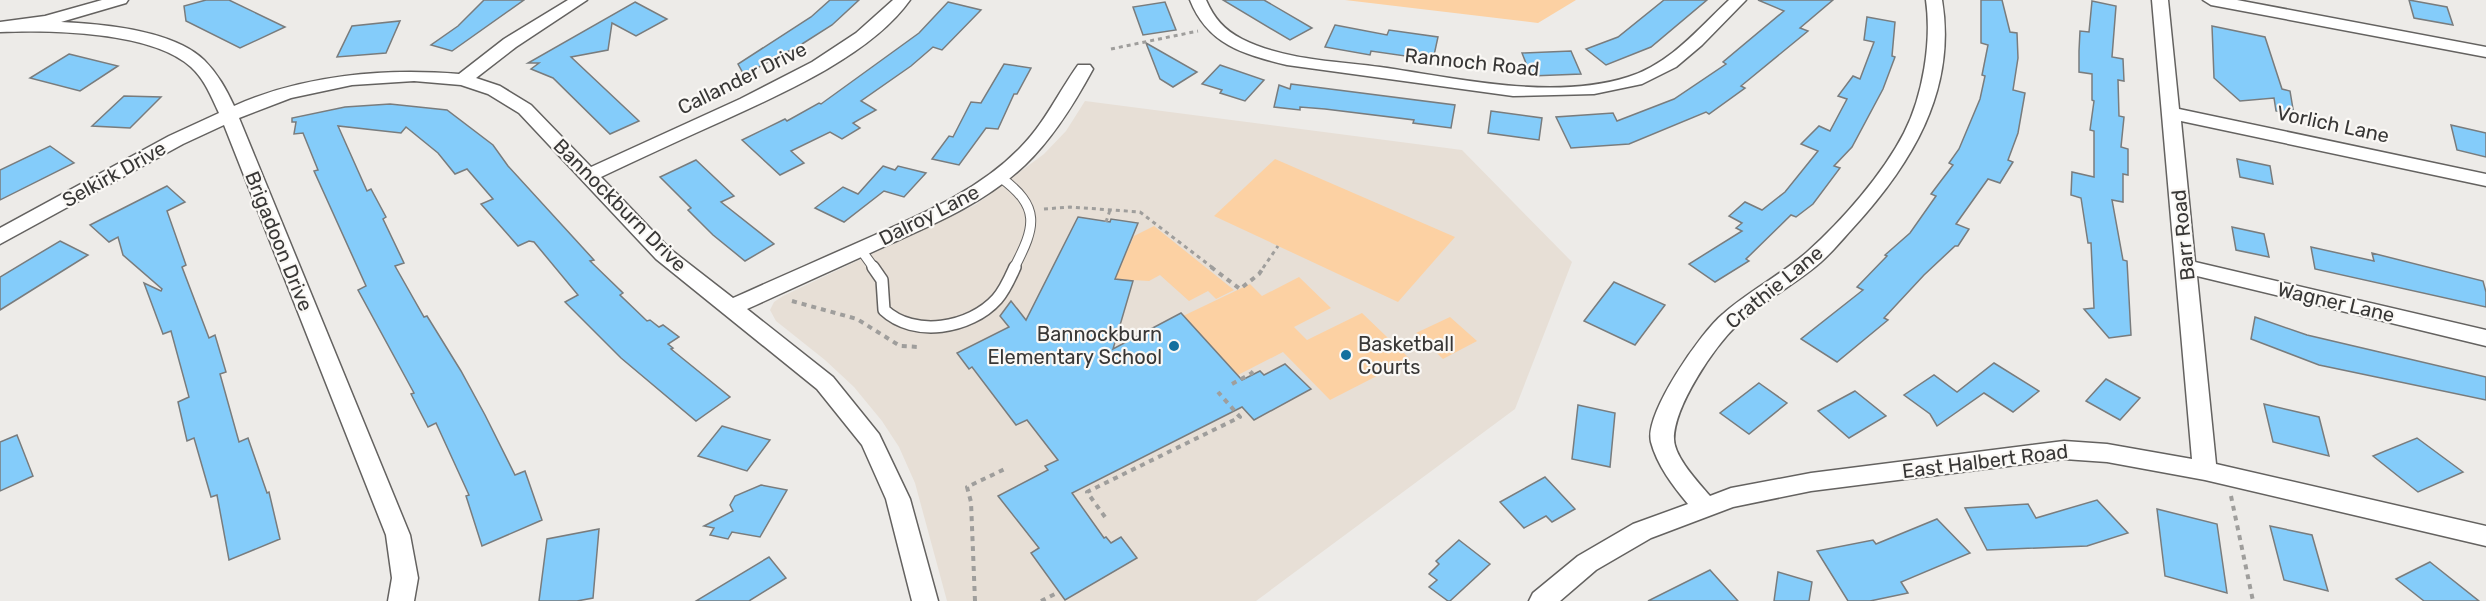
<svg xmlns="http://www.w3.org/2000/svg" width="2486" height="601" viewBox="0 0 2486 601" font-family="Rubik,sans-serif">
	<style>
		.built { fill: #e7dfd6 }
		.green { fill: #fcd1a3 }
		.building { fill: #84ccfa; stroke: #797c7d; stroke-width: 1.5 }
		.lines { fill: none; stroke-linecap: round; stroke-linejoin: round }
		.service-far1-casing { stroke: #646260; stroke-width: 11 }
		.service-casing { stroke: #646260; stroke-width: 14 }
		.minor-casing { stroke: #646260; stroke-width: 3 }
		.path-far1 { stroke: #9f9e9c; stroke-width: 3; stroke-dasharray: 4 4; stroke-linecap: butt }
		.path { stroke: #9f9e9c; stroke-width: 4; stroke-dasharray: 5 5; stroke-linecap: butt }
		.service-far1 { stroke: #fff; stroke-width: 9 }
		.service { stroke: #fff; stroke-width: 11 }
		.minor { fill: #fff; fill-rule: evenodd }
		.poi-dot { fill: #13709e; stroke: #faf8f5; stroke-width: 2 }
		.labels { text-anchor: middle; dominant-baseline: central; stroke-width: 4.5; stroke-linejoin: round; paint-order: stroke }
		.street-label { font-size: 20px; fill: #383736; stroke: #faf8f5 }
		.poi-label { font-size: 20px; fill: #383736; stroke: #faf8f5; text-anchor: end }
	</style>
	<rect width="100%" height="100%" fill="#edebe8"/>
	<polygon class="built" points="1085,101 1462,150 1572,262 1515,409 1256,601 947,601 915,483 899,447 882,421 854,387 825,360 776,321 770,310 774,302 783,296 975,205 1044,154 1066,131"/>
	<g class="green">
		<polygon points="1345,0 1576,0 1538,23"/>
		<polygon points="1275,159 1455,237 1398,302 1214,216"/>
		<polygon points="1154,226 1234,290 1216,299 1208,291 1189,301 1160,275 1149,281 1115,279 1134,236"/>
		<polygon points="1299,277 1331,308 1294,327 1307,340 1362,313 1410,359 1330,400 1283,352 1238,375 1183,316 1250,284 1262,296"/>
		<polygon points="1450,317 1477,341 1443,359 1416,333"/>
	</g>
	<g class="building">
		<polygon points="206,0 229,0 285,27 240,48 186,21 184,6"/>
		<polygon points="484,0 524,0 452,51 431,45 458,26"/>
		<polygon points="830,0 859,0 832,25 802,44 744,75 738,64 811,17"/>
		<polygon points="1223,0 1264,0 1312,28 1290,40"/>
		<polygon points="1664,0 1707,0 1651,47 1606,65 1586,49 1618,37"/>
		<polygon points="1758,0 1833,0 1800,28 1808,31 1741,86 1745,88 1709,114 1706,112 1629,144 1571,148 1556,117 1613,113 1617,121 1674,99 1726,64 1723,62 1784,11"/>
		<polygon points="1981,0 2002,0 2010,32 2017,33 2018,58 2013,90 2025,93 2018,133 2008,160 2013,162 2000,183 1988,179 1956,224 1969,229 1958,246 1955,246 1924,275 1884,318 1888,320 1837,362 1801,339 1863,290 1857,287 1887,256 1885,255 1910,233 1936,196 1931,194 1953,165 1949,163 1959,149 1980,99 1985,76 1982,75 1988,45 1981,43"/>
		<polygon points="2409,0 2447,7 2453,25 2414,18"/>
		<polygon points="2092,1 2116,6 2112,57 2123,59 2124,81 2118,80 2119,116 2124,117 2121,147 2128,149 2128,175 2123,174 2123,202 2112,200 2123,260 2127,261 2131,335 2109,338 2084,309 2094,308 2091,243 2088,243 2081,198 2071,195 2072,172 2094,177 2094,131 2090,130 2094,101 2092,100 2092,74 2079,72 2079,51 2080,31 2089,32"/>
		<polygon points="635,2 667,19 636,36 612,23 608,50 571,57 639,121 610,134 553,78 531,69 539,63 528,63"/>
		<polygon points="948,2 981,10 942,50 933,47 911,66 861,101 876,110 853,123 860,128 842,139 830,132 791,151 804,163 780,175 742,140 785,119 787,121 819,103 821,104 919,33"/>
		<polygon points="1165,2 1176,30 1143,35 1133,7"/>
		<polygon points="1867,17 1895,22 1892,56 1895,57 1883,89 1852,147 1834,166 1840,168 1813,204 1796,217 1791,215 1746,259 1749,261 1715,282 1689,264 1742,231 1736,228 1742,223 1729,216 1745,202 1762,210 1785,192 1818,151 1801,144 1819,126 1830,131 1847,99 1838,96 1853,76 1860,79 1874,42 1864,40"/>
		<polygon points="400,21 386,53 337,57 352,26"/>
		<polygon points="1335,25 1387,35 1389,30 1438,37 1433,60 1371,51 1370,55 1325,47"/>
		<polygon points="2212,26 2265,37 2282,89 2290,91 2294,115 2276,111 2274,98 2240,101 2214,78"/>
		<polygon points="1146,43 1197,72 1173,87 1160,79"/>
		<polygon points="1571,51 1581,74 1531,76 1522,53"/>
		<polygon points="69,54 118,66 80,91 30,78"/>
		<polygon points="1004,64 1031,68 1017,94 1014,94 998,129 986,128 959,165 932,159 949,136 953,137 971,102 981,103"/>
		<polygon points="1220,65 1264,80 1245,101 1220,93 1222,90 1202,84"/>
		<polygon points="1291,84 1455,105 1451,128 1413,123 1414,120 1325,109 1300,107 1300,110 1274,107 1279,85 1290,89"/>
		<polygon points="124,96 161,97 130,128 92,126"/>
		<polygon points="390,104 447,110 493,145 508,166 594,260 590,261 623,293 620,295 647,321 650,320 659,327 663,325 679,337 668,344 673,348 671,349 730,397 696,421 621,358 565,302 578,295 534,242 529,241 518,246 481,204 493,199 467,169 455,174 438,153 406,127 401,133 338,126 367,191 371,189 386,217 383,219 404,263 395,266 424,317 427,316 461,371 485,415 515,475 525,471 542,520 482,546 466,496 469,495 436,423 428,427 411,394 414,393 358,290 366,286 314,171 318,170 303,133 294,134 296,122 292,122 292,118 345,107"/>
		<polygon points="1491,111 1542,118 1539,140 1488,133"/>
		<polygon points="2451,125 2486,133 2486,157 2457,150"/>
		<polygon points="50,146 74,163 0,200 0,170"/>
		<polygon points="2237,159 2270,166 2273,184 2240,177"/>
		<polygon points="696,160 734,196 721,202 774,244 745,261 713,235 688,210 691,208 660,177"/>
		<polygon points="883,166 895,170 898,166 926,173 904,197 884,191 844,222 815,208 843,187 858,194"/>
		<polygon points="167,186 185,202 167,211 186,265 182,267 209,338 215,335 226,372 220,374 239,442 248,438 267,493 269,492 280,539 229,560 217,495 211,497 194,438 187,441 178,402 189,397 171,331 163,334 144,283 161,291 162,289 123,255 118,237 109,242 90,225"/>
		<polygon points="1078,217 1110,222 1111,219 1138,223 1115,279 1133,281 1113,349 1181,313 1242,380 1260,371 1264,375 1285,364 1311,389 1254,420 1242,407 1072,493 1104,538 1106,537 1111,543 1121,537 1137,558 1065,600 1031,553 1039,548 998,496 1048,470 1045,466 1058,460 1027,420 1016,425 972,367 969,369 957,353 1009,327 1000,316 1011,301 1026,320"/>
		<polygon points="2232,227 2264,234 2269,257 2236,250"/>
		<polygon points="60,241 88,255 0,310 0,277"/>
		<polygon points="2311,247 2374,261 2372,253 2483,281 2486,292 2486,307 2315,269"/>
		<polygon points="1614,282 1665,305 1635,345 1584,321"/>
		<polygon points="2255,317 2307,335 2486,377 2486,400 2319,365 2251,339"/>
		<polygon points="1994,363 2039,391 2013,412 1984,393 1937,426 1930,414 1904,395 1934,375 1957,392"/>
		<polygon points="2106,379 2140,398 2120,420 2086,401"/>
		<polygon points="1759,383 1787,403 1749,434 1720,413"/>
		<polygon points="1855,391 1886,416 1849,438 1818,411"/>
		<polygon points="2264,404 2319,417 2329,456 2273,442"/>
		<polygon points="1578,405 1615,413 1610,467 1572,459"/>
		<polygon points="722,426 770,440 747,471 698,456"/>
		<polygon points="17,435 33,476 0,491 0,442"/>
		<polygon points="2417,438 2463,472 2418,492 2373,456"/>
		<polygon points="1545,477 1575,509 1552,522 1546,516 1524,528 1500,502"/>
		<polygon points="761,485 787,490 760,537 732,532 728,539 710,535 714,528 704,526 733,511 730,505 735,496"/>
		<polygon points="2097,500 2128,533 2087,546 1987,550 1965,508 2028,504 2036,518"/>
		<polygon points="2157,509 2217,524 2227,593 2165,576"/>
		<polygon points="1937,519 1970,553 1901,582 1908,593 1870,601 1848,601 1817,551 1873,540 1876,544"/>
		<polygon points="2270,526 2312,535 2328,591 2284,580"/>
		<polygon points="599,529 593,598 577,601 539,601 547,539"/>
		<polygon points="1459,540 1490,564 1450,601 1448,601 1429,587 1437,580 1429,574 1439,564 1436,561"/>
		<polygon points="769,557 786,578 749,601 696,601"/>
		<polygon points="2430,562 2479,601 2424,601 2396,579"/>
		<polygon points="1710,570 1738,601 1648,601"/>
		<polygon points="1778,572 1812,582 1809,601 1774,601"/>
	</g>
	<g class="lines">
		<g class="service-far1-casing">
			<g id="service-far1">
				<path d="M1000,177C1041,207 1036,226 1014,268"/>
				<polyline points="861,250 874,268"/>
			</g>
		</g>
		<g class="service-casing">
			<path id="service" d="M873,267L882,280L884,310C914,338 970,329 997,299C1005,290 1010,278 1015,267"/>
		</g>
		<g class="minor-casing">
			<g id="minor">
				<path d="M102,0H128L126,3L61,22C103,24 173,30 204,60C218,74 226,89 234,106C303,75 384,68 459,74L504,39L568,0H587L516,47L476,78L500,86L531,105L591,167L740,99L812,62L856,33L893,0H910C869,58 772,98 709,127C673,143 637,160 601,177L670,249L733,298C780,277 828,256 875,235C927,212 980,189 1020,148C1045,123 1058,93 1078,65H1090L1093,69C1074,104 1053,138 1025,165C987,201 939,222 892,243C844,265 795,287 747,309L833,377L879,434L910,499L938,601H912L886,499L862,445L817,389L656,259L519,113L488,94L461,85L414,81L352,85L291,98L239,118L410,535L418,578L414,601H388L392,578L386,535L224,125L183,144L0,244V228L169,136L219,113C211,96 205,80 191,67C152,31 50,30 0,32V22L45,16Z"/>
				<path d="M1190,0H1206C1214,18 1224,30 1242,39C1284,60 1334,61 1380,67C1457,78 1552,101 1628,77C1670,64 1698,29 1729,0H1746L1702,45L1676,67L1642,84L1594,94L1513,96L1287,65C1243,54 1208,45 1190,0Z"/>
				<path d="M1926,0H1942C1957,91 1911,165 1852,229C1842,240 1832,252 1821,262C1795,285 1762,301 1737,325C1714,347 1674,406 1674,439C1674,457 1699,483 1710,496L1731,488L1811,473L2064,441L2107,444L2192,459L2152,0H2168L2179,109L2486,174V186L2181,121L2195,262L2486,330V346L2197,276L2216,464L2486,526V546L2205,480L2107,462L2064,459L1811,491L1733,507L1651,538L1596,570L1560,601H1529L1533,593L1578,556L1633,524L1688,504C1673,486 1657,465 1651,442C1644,414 1701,332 1723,314C1749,291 1781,275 1807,252C1842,221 1883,174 1904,133C1923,96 1932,41 1926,0Z"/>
				<polygon points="2203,0 2237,0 2486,47 2486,57 2211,5"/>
			</g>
		</g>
		<g class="path-far1">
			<polyline points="1111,49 1198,31"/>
			<polyline points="1044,209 1070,207 1140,212 1213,268"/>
			<polyline points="1106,222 1110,210"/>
			<polyline points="1263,268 1278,246"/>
		</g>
		<g class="path">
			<polyline points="1211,267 1240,289 1259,274 1264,267"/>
			<polyline points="792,301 857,319 900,346 919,347"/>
			<polyline points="1232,384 1252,373 1248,370"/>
			<polyline points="2231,496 2253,601"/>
			<polyline points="1105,517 1087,492 1240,417 1218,392"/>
			<polyline points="975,601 971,502 967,487 1007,468"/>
			<polyline points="1041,601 1059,592"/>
		</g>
		<use href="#service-far1" class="service-far1"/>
		<use href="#service" class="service"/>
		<use href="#minor" class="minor"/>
	</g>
	<g class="poi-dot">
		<circle cx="1174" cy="346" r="6"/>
		<circle cx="1346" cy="355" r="6"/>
	</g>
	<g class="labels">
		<g class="street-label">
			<text transform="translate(1472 62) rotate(6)">Rannoch Road</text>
			<text transform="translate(742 78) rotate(-26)">Callander Drive</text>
			<text transform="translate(2333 124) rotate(12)">Vorlich Lane</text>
			<text transform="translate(114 174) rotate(-29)">Selkirk Drive</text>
			<text transform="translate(620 205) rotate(45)">Bannockburn Drive</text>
			<text transform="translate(929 215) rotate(-27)">Dalroy Lane</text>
			<text transform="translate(2183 235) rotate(-96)">Barr Road</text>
			<text transform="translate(279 241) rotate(68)">Brigadoon Drive</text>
			<text transform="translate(1774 287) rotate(-39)">Crathie Lane</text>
			<text transform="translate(2336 302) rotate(13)">Wagner Lane</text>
			<text transform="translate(1985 461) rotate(-7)">East Halbert Road</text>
		</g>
		<g class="poi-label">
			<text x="1162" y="334">Bannockburn<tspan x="1162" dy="23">Elementary School</tspan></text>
			<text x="1358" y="344" text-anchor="start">Basketball<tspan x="1358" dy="23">Courts</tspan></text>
		</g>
	</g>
</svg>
